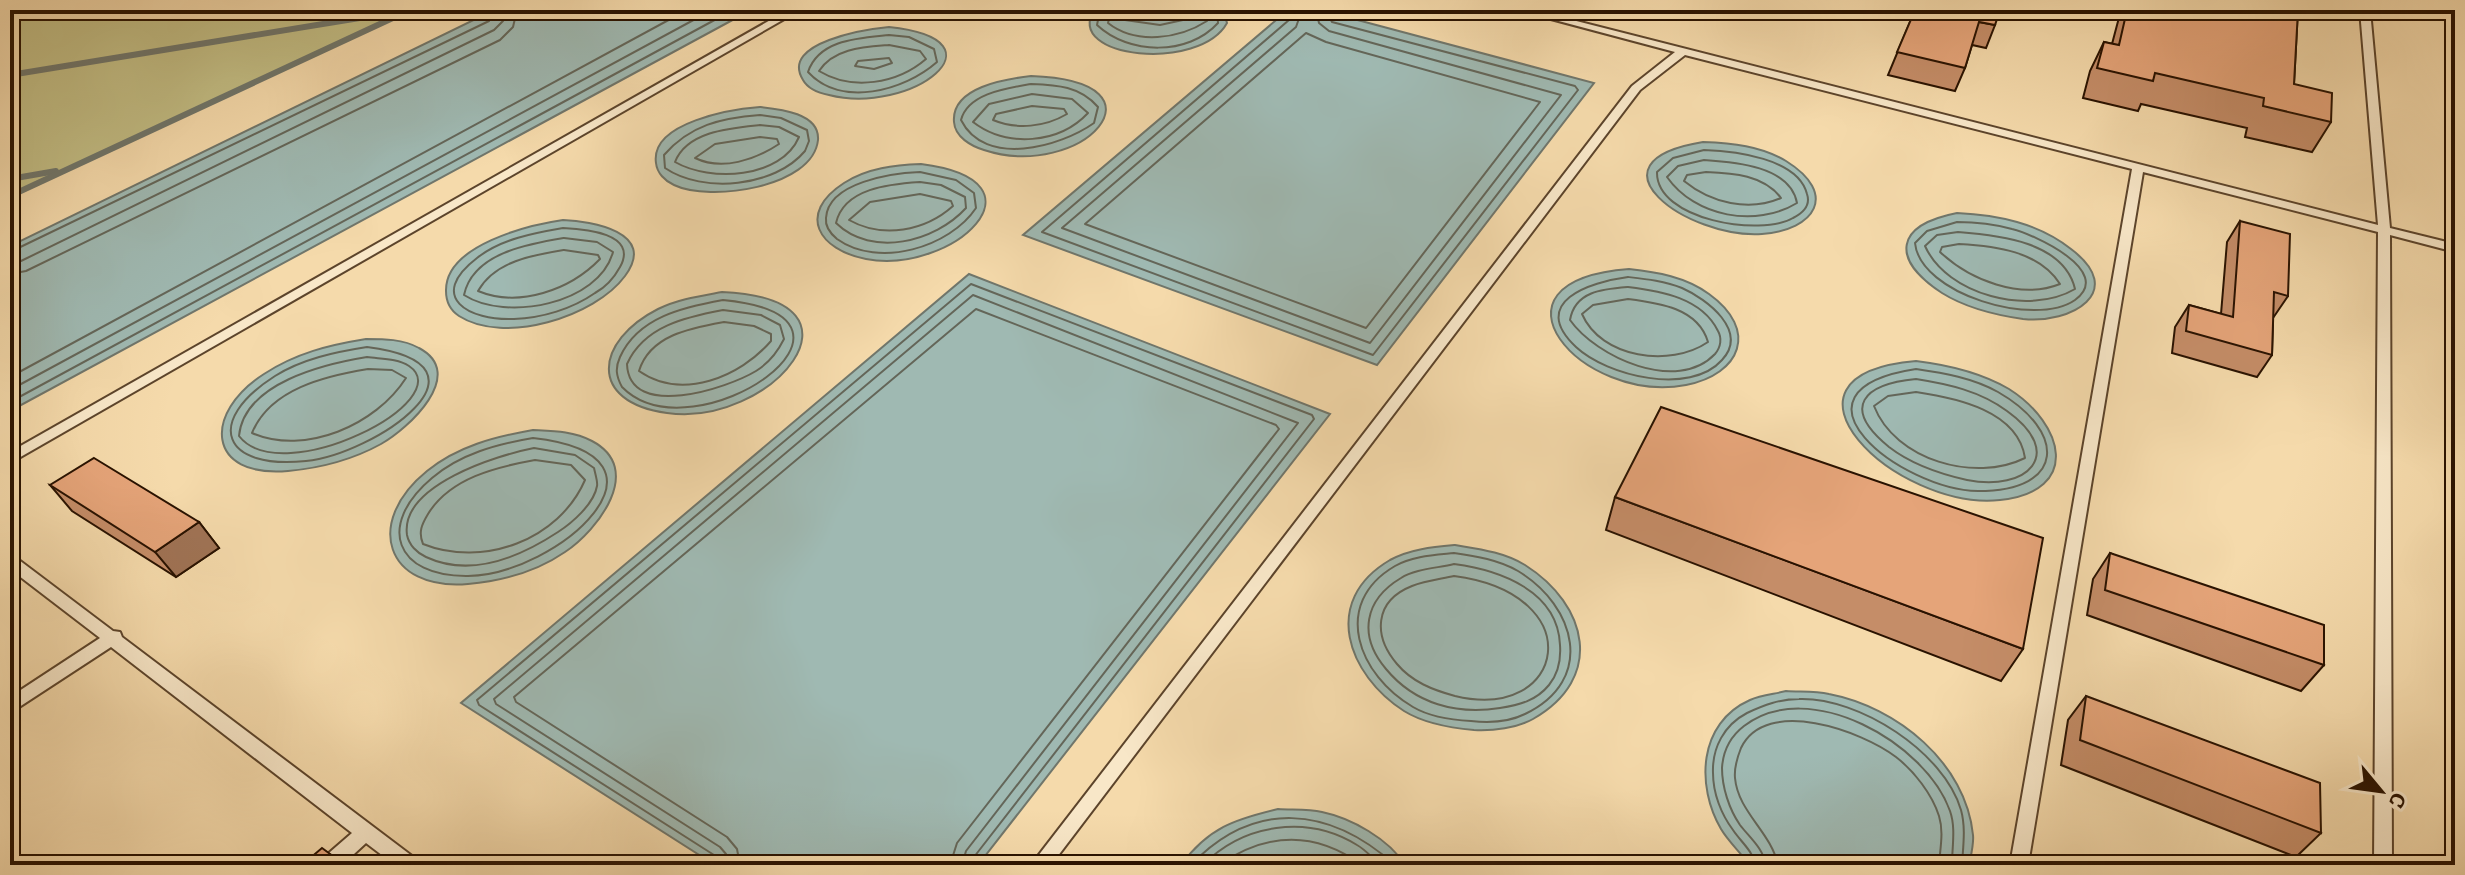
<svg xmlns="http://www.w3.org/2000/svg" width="2465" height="875" viewBox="0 0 2465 875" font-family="Alegreya,serif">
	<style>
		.green { fill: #c2bd84; stroke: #766842; stroke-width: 2 }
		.water { fill: #9fb9b2; stroke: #70766b; stroke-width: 2 }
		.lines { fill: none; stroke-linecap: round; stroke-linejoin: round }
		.shore { stroke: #646659; stroke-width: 2 }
		.stream { stroke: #70766b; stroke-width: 6 }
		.service-casing { stroke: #5c442b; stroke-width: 4 }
		.service { fill: #f8e7c8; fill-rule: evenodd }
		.wall { fill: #c58d68; stroke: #291200; stroke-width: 2 }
		.shaded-wall { fill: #a07355; stroke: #291200; stroke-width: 2 }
		.building { fill: #e5a479; stroke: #291200; stroke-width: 2 }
	</style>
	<rect width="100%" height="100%" fill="#f5daab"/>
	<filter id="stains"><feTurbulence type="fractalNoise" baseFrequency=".0025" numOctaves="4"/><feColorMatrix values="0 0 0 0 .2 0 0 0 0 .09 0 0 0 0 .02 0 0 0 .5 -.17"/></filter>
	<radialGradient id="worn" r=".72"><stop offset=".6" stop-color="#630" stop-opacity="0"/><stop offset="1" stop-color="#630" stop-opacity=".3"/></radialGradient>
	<polygon class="green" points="10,10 410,10 10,196"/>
	<g class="water">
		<polygon points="494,10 751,10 10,411 10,246"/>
		<path d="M1094,10H1223L1227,23C1200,72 1064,59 1094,10Z"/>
		<polygon points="1288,10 1320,10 1594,83 1377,365 1023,235"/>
		<path d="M889,27C1012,40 910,116 829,95C819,93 808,89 803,80C779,42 868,29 889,27Z"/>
		<path d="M1031,76C1177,81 1081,182 984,150C971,146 955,137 954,122C951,87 1006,79 1031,76Z"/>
		<path d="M760,107C779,109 820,113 818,140C813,188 709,202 674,185C665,181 657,173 656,163C650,122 733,109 760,107Z"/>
		<path d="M1703,142C1732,143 1761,146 1786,161C1839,194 1815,230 1762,234C1688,239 1580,162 1703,142Z"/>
		<path d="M921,164C1055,181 952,275 866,259C819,250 796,214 844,183C867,168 895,165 921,164Z"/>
		<path d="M1957,213C1998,215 2038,223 2071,249C2128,292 2071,324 2023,319C1995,315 1966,308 1942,293C1890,259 1895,225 1957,213Z"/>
		<path d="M563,220C591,221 658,232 625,276C595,317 504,345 459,316C450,310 446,301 446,291C445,245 529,225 563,220Z"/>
		<path d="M1629,269C1657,272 1686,277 1709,294C1759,330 1741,374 1686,385C1582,405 1473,281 1629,269Z"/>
		<polygon points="969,274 1330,414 978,865 715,865 461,703"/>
		<path d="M722,292C883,299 769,428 667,413C587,402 595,341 658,309C678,299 700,296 722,292Z"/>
		<path d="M366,339C384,339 403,339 419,348C468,374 408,429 381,444C352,460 321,468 288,471C206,478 203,413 264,374C296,353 329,345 366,339Z"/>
		<path d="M1916,361C1949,365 1980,372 2009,389C2064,424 2082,491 2000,500C1896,511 1754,375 1916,361Z"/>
		<path d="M533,430C553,431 573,431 592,441C645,469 598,530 565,552C536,572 502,581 468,584C385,591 364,522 427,471C458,446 494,437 533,430Z"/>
		<path d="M1455,545C1479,549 1504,552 1525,565C1588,605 1605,678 1533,719C1517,728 1493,731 1474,730C1451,728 1425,724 1404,711C1348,675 1320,601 1390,560C1410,549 1433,547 1455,545Z"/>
		<path d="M1786,691C1800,692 1815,691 1829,694C1897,707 1966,763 1973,835C1974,844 1971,855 1969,865L1748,863C1740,852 1728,841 1721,829C1696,786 1698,723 1750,700C1761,695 1775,694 1786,691Z"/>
		<path d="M1278,809C1292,810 1308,809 1322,812C1351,818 1389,839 1405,865H1181C1208,828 1235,819 1278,809Z"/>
	</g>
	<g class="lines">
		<g class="shore">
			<path d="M1100,10L1097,25C1129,55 1188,56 1218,23L1217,10"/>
			<path d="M1111,10L1108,23C1136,45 1179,39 1207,21V10"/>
			<polyline points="1123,10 1125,20 1160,25 1192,18 1195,10"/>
			<polyline points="1292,10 1289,20 1042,232 1373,355 1578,90 1575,86 1332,22 1326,10"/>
			<polyline points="1302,10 1296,27 1062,228 1370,343 1561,95 1329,31 1319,23 1316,10"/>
			<polygon points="1306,33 1326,42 1540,102 1366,328 1085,224"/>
			<path d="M889,35L909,37L934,49L937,62C904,91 841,108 808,72C819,39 860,38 889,35Z"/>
			<path d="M889,45L920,51L926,59C897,84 852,91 819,71C834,48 864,47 889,45Z"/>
			<polygon points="889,58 892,63 874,69 855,66 858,61"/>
			<path d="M1031,84C1057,85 1080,86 1098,107L1094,123C1060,147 985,168 961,120C968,93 1008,88 1031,84Z"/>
			<path d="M1032,94L1072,99L1088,113C1059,144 1007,148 973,122L989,104Z"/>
			<path d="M1032,106L1064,109L1067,114C1045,127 1017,130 993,120L996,114Z"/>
			<path d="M760,115L781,118L807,130L809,141L805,151C775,187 703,194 665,168L664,155C690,125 721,118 760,115Z"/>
			<path d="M760,125L779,127L799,137C781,179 710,182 675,162C687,131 731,128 760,125Z"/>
			<path d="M760,137L777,139L779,144C755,160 722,171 695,158L715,144Z"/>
			<path d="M1704,150C1734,151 1798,158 1807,194C1811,206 1803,213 1793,218C1761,237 1656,220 1657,172L1673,158Z"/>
			<path d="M1704,160C1735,162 1790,166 1797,203C1756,228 1695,217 1667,177L1678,166Z"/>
			<path d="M920,172L956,180L974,193L976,208C950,247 879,269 837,239C831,234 825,226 826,218C828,182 893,173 920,172Z"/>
			<path d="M1706,172C1733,173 1764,175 1781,198C1749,212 1711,203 1684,181L1687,175Z"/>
			<path d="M920,182L941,185L965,197L966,208C935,242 872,258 836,223C844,188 890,184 920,182Z"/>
			<path d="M920,194L951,201L953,206C925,231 883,239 849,220L870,202Z"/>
			<path d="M1957,222C1975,222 1994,224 2012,229C2033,234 2115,271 2075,300C2035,328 1920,294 1915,243L1927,231Z"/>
			<path d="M563,228C584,229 639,233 620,267C614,278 606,287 595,293C572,309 542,318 514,319C469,321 426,297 477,258C501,239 534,233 563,228Z"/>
			<path d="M1958,232C1999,235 2064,242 2075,289C2029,316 1947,295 1925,246L1937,235Z"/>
			<path d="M564,238L597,242L613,252C599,304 506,322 464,295C473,253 528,244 564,238Z"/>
			<path d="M1959,244C1995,246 2039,251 2060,284C2020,300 1970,280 1940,252L1942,247Z"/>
			<path d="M564,250L598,255L600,259C570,290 519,308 478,291C495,261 533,255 564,250Z"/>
			<polyline points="10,252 489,21 495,10"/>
			<polyline points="10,262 21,261 494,30 503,21 505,10"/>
			<polyline points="10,274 26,271 500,40 513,27 517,10"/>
			<path d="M1628,277C1646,279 1665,281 1682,288C1707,299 1749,331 1722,360C1690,396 1607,376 1576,347C1528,302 1590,282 1628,277Z"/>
			<path d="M1628,287C1661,291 1702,298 1718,331C1722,338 1721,347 1715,354C1677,394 1596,357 1570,320C1575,291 1603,289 1628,287Z"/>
			<path d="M1628,299C1659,303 1698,308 1708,342C1670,368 1601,358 1582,314L1593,305Z"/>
			<path d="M723,300C901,317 694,460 622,387C616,376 615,368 620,357C638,317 684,307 723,300Z"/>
			<path d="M723,310L761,315L780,325L784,339C777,353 769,363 756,371C728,388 629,421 627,364C644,326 686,317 723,310Z"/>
			<path d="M724,322L754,326L771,334V341C740,377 682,401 639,371C650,335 691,328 724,322Z"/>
			<path d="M367,347C508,365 372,455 306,461C223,470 203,422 275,376C302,359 335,352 367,347Z"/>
			<path d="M367,357C380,359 397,358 409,366C460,400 282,491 239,436C244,383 324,364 367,357Z"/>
			<path d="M368,369L392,370L406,378C376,425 305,456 252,433C270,389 325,376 368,369Z"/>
			<path d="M1916,369C1944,373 1973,378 1998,392C2066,431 2067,491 1978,491C1902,490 1773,391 1916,369Z"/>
			<polyline points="10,377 687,10"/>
			<path d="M1916,379C1948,384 1980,391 2007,411C2067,454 2027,492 1967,480C1940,474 1911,464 1889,447C1840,407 1864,384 1916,379Z"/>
			<polyline points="10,390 712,10"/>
			<path d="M1916,392C1957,398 2018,411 2025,458C1975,483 1895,460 1874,406L1888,396Z"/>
			<polyline points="10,402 733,10"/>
			<path d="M533,438C693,456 556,575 468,576C395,577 376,525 432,478C460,454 497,444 533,438Z"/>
			<path d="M534,448L575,455L594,468C595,473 598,482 597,486C594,504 572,523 558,532C520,557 471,578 426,557C417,553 409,545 407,535C400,485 498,455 534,448Z"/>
			<path d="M535,460L571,465L585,480C559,540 483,568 423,544C418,532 422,524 428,514C450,478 496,467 535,460Z"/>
			<path d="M1454,553C1476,556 1499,560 1518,571C1576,606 1596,680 1525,714C1509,722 1489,723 1471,721C1451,720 1430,717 1413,707C1359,676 1330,604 1395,566C1412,556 1435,555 1454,553Z"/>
			<path d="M1454,564C1500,570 1558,591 1560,645C1561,659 1558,674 1549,685C1536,701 1519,705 1500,708C1457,715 1415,704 1386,669C1358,636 1364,600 1401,578C1415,569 1438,568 1454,564Z"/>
			<path d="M1454,576C1592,594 1566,723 1455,696C1433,690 1412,682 1397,664C1373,636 1374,601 1412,586C1425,581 1441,579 1454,576Z"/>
			<polyline points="718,865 714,855 479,705 477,700 971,284 1312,415 1314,419 974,857 972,865"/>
			<polyline points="728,865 726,854 720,847 496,704 494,699 973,295 1298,423 966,851 962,865"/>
			<polyline points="740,865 737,849 727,837 516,702 514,697 976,309 1276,425 1279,429 957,843 950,865"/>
			<path d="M1191,865C1254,799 1329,806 1395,865"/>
			<path d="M1203,865C1243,824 1307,814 1357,845C1366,850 1373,859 1381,865"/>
			<path d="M1219,865C1267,832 1314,830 1362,865"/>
			<path d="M1756,865C1752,850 1741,842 1733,830C1721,814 1713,793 1713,773C1712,748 1724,725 1747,713C1764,705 1780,699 1799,699C1859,697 1944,752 1961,810C1966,828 1963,847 1962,865"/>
			<path d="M1766,865C1763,848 1750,838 1740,825C1729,809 1722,787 1722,768C1723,751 1731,736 1744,726C1809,676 1926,743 1950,811C1956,828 1952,847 1952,865"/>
			<path d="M1778,865C1771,832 1738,812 1735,778C1734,767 1737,758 1741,748C1766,696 1862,731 1896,757C1914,771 1932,794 1939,816C1944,832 1940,849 1939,865"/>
		</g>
		<g class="stream">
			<polyline points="10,75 378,15 391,18"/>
			<polyline points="10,179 56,171"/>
			<polyline points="10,196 410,10"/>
		</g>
		<g class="service-casing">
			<g id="service">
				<polygon points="788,10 800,10 10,463 10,452"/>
				<polygon points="1517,10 1533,10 2378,225 2360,10 2370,10 2390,228 2455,244 2455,252 2390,235 2392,865 2374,865 2378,232 2143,172 2028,865 2010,865 2132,169 1685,55 1640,90 1051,865 1031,865 1632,86 1675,52"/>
				<polygon points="10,555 15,557 113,631 120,632 122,637 416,859 418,865 395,865 366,843 342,865 320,865 322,859 352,833 111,647 10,713 10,697 100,638 10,569"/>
			</g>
		</g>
		<use href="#service" class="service"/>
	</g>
	<g class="wall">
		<polygon points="1915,10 1995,25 1986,48 1972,45 1965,68 1955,91 1888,75"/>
		<polygon points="2121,10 2298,10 2294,84 2331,122 2312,152 2245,137 2247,128 2141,104 2138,111 2083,98 2090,71 2104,42 2112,44"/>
		<polygon points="2240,221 2288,296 2273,318 2272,355 2257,377 2172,353 2175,327 2189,305 2221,314 2227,242"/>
		<polygon points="50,485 199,522 219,548 176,577 72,511"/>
		<polygon points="1615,497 2023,649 2001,681 1606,530"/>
		<polygon points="2110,553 2324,665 2301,691 2087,615 2093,579"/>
		<polygon points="2086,696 2321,833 2296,857 2061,765 2068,720"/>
	</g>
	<polygon class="shaded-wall" points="199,522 219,548 176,577 155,552"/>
	<g class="building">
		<polygon points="1915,10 2000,10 1995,25 1979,22 1965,68 1897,52"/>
		<polygon points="2127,10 2298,10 2294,84 2332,93 2331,122 2263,106 2264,98 2155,73 2153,81 2097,68 2104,42 2119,45"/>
		<polygon points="2240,221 2290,234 2288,296 2274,292 2272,355 2186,331 2189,305 2233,317"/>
		<polygon points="1661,407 2043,538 2023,649 1615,497"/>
		<polygon points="94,458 199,522 155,552 50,485"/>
		<polygon points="2110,553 2324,625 2324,665 2105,590"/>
		<polygon points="2086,696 2320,783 2321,833 2080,740"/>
		<polygon points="322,848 345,865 302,865"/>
	</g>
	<rect width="2465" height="875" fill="none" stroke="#f5daab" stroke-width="40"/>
	<rect x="12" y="12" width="2441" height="851" fill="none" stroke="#291200" stroke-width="4"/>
	<rect x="20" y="20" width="2425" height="835" fill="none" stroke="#291200" stroke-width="2"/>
	<g transform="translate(2381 791) rotate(119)" stroke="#f8e7c8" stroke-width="6" paint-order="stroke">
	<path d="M0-6L14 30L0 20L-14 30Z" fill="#291200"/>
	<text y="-12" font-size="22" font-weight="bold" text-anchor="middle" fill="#291200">С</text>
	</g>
	<rect width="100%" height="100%" filter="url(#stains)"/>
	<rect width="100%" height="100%" fill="url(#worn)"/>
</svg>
